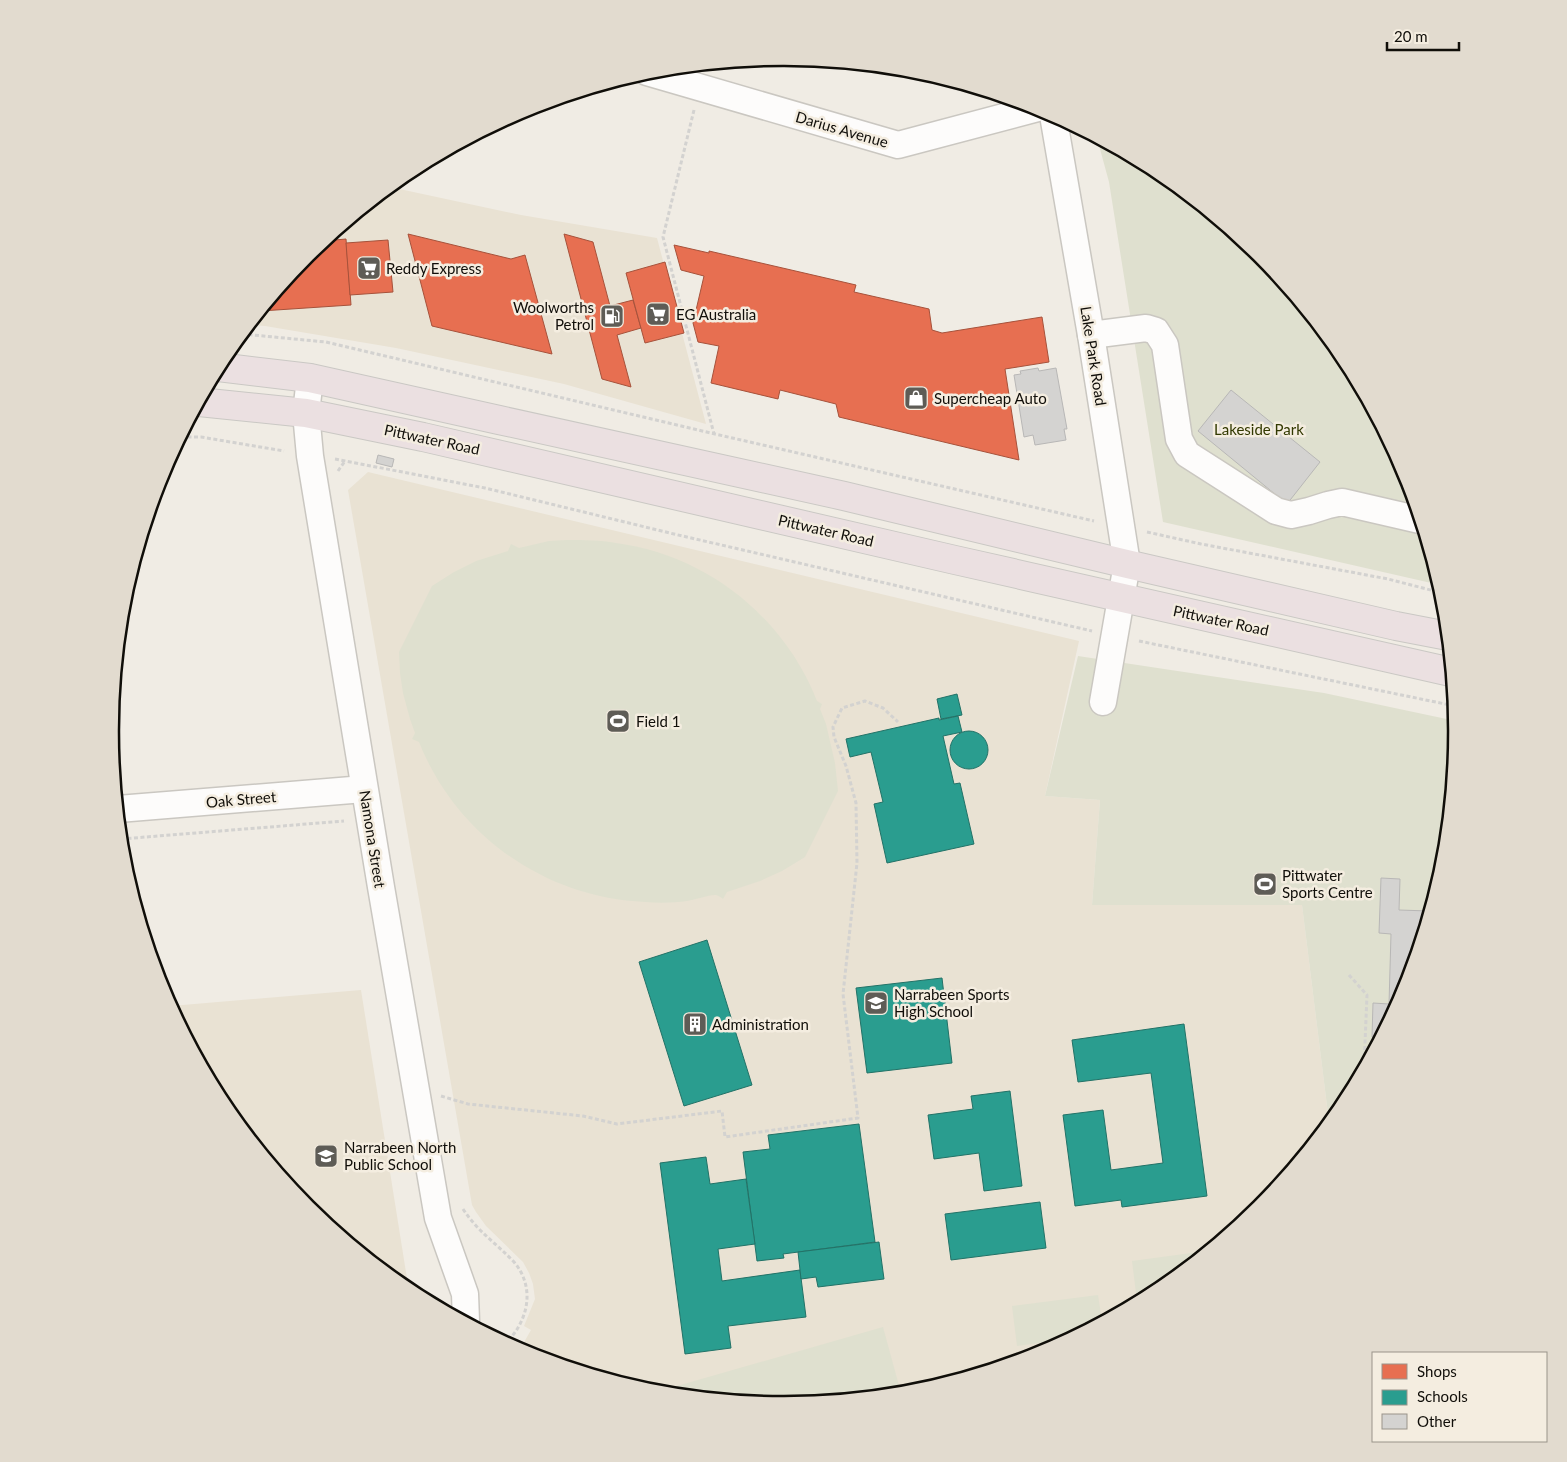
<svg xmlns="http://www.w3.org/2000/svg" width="1567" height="1462" viewBox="0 0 1567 1462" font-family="Lato,sans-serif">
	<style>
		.built { fill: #e9e2d3 }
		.green { fill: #dfe0cf }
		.shops { fill: #e76f51; stroke: #a6523b }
		.schools { fill: #2a9d8f; stroke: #227267 }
		.building { fill: #d4d3d1; stroke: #b8b7b6 }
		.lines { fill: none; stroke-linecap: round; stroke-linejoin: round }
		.minor-casing { stroke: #cac7c1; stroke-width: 29 }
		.highway-casing { stroke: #cac8c4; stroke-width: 30 }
		.path { stroke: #d3d2d0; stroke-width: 3; stroke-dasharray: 4 2.5; stroke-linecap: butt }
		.minor { stroke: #fdfcfb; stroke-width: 26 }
		.highway { stroke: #ebe0e1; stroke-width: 28 }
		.labels { text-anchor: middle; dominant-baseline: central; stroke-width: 5; stroke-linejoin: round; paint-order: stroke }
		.street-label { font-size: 15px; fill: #100e09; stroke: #f4ede0 }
		.poi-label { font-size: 15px; fill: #100e09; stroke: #f4ede0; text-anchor: start }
		.park-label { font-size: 15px; fill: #323901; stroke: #f4ede0 }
		.rim { fill: none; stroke: #100e09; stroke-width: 2.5 }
	</style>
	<rect width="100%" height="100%" fill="#f0ece4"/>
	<g class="built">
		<polygon points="390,187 521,215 657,238 706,424 564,384 396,348 265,326 249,325 307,255"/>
		<polygon points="368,472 1079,641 1045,796 1100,800 1092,905 1302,905 1329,1122 1260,1207 1157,1291 1041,1353 915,1392 783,1404 652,1391 526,1353 509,1344 516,1340 523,1344 531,1330 524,1326 535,1299 533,1284 529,1273 523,1262 486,1226 476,1212 472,1205 348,490"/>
		<polygon points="361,990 409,1291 307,1207 223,1105 171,1006"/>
	</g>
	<g class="green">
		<polygon points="1097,138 1158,171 1260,255 1344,357 1406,474 1440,585 1163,522 1109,182"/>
		<path d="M567,540C583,540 600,540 616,543C707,555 784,617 817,701L822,704L820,709L826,724L835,763L838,791L805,857L782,871L760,881L727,892L723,899C721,897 719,896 716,895C712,894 693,900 687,901C673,903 659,903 645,902C545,898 456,835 419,742L412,739L415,733L410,719L403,693L400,673L399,652L432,586L454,572L476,561L508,551L511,544L519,548L549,541Z"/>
		<polygon points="1078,656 1324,693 1456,721 1457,731 1444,863 1406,989 1343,1105 1329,1122 1302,905 1092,905 1100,800 1045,796"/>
		<polygon points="1206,1251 1157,1291 1137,1301 1132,1261"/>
		<polygon points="1098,1295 1102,1321 1068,1339 1017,1346 1012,1306"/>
		<polygon points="883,1327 901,1393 783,1404 656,1392"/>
	</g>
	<g class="shops">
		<polygon points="408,234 511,259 525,255 552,354 432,326"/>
		<polygon points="564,234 593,242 610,306 633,300 641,328 617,335 631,387 602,379"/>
		<polygon points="346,239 351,305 261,311 307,255 324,241"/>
		<polygon points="388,240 393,292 350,295 346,243"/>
		<polygon points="674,245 709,253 709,251 856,285 854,292 929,309 932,330 942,333 1042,317 1049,362 1005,369 1019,460 839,417 836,404 780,390 778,399 711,383 719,346 698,342 693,323 704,276 681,270"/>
		<polygon points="665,262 684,333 645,343 626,273"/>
	</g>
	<g class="schools">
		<polygon points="957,694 962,715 941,719 937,699"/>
		<polygon points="958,716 962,732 943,736 954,784 960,783 974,844 887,863 874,804 883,802 871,752 850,757 846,739 939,718 939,720"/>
		<circle cx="969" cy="750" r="19"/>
		<polygon points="707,940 752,1085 684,1106 639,962"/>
		<polygon points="942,978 952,1063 867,1073 856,988"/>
		<polygon points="1184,1024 1207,1196 1122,1207 1121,1200 1075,1206 1063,1115 1103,1110 1111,1170 1163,1163 1151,1073 1078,1082 1072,1040"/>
		<polygon points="1010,1091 1022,1186 984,1191 979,1153 934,1159 928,1115 973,1109 971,1096"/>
		<polygon points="859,1124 875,1242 783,1254 784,1258 757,1261 743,1152 770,1149 768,1135"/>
		<polygon points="706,1157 710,1184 746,1179 755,1244 718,1249 722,1281 800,1270 806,1317 728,1326 731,1348 685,1354 660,1163"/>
		<polygon points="1040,1202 1046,1248 951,1260 945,1214"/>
		<polygon points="879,1242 884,1279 818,1287 816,1277 801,1279 798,1252"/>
	</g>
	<g class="building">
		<polygon points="1038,368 1039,371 1056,368 1067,429 1064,429 1066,440 1035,445 1033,435 1024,437 1014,375 1021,374 1020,371"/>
		<polygon points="1231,390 1320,462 1287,504 1198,431"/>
		<polygon points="378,455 394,459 392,467 376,463"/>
		<polygon points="1381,878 1400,879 1399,910 1429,911 1406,989 1398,1004 1393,1004 1392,1014 1380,1037 1372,1037 1373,1003 1389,1004 1391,934 1379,933"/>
	</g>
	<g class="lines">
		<g class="minor-casing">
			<g id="minor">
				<polyline points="647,72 898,145 1038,108"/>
				<polyline points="1053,115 1091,335 1127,564 1103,702"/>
				<polyline points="1091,335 1146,328 1156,331 1165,345 1179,439 1187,454 1276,511 1291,515 1309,511 1328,505 1342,502 1420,520"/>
				<polyline points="310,378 306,413 310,456 381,887 438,1218 465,1294 466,1321"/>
				<polyline points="118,809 364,789"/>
			</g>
		</g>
		<g class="highway-casing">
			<g id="highway">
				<polyline points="218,367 310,378 499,420 844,496 1127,564 1396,626 1448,636"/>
				<polyline points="199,402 306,413 423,437 955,560 1451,672"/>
			</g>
		</g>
		<g class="path">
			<polyline points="694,110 663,237 714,434"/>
			<polyline points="242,334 326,342 715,434 1094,521"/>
			<polyline points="181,437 201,437 284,451"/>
			<polyline points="335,459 485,488 674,534 1092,631"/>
			<polyline points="338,471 345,461"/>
			<polyline points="1147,532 1201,544 1388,579 1442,593"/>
			<polyline points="1139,641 1455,706"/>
			<polyline points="121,839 344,821"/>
			<polyline points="1349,975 1367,995 1364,1067"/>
			<polyline points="441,1096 468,1104 583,1116 617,1124 722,1111 725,1137 858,1118 843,994 857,863 856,803 846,766 834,737 833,727 842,708 865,701 883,708 898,722"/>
			<path d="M463,1209C478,1232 496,1243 514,1262C536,1288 528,1321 506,1343"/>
		</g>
		<use href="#minor" class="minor"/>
		<use href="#highway" class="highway"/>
	</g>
	<defs>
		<g id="supermarket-square" transform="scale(1.25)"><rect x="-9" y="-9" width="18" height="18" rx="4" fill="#5e5c56" stroke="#f4ede0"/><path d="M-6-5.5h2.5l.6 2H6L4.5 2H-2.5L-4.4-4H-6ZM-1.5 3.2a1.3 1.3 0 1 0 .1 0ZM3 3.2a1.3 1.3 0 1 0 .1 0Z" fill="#fff"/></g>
		<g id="fuel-square" transform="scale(1.25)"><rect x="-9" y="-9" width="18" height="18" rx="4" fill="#5e5c56" stroke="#f4ede0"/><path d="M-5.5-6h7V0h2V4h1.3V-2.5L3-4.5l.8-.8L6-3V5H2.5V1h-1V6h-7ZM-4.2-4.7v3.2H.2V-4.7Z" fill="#fff"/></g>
		<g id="shop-square" transform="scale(1.25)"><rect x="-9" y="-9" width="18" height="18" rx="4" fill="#5e5c56" stroke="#f4ede0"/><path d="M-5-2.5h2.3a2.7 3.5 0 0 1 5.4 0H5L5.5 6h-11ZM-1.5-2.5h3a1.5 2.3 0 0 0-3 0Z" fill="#fff"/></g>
		<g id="stadium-square" transform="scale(1.25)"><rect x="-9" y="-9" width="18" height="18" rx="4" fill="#5e5c56" stroke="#f4ede0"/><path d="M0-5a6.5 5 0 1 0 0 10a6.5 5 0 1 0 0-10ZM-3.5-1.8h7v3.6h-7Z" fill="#fff"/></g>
		<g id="school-square" transform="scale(1.25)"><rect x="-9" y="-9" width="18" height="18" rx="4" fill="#5e5c56" stroke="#f4ede0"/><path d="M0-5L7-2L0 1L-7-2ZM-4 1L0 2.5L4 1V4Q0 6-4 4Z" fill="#fff"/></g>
		<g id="building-square" transform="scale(1.25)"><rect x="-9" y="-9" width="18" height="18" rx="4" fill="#5e5c56" stroke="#f4ede0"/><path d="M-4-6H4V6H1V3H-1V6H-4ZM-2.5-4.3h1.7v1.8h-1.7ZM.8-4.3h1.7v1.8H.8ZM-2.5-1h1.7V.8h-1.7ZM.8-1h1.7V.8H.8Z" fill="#fff"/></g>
	</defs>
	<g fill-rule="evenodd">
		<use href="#supermarket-square" x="369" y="268"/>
		<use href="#supermarket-square" x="658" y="314"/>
		<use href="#fuel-square" x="612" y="316"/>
		<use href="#shop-square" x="916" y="398"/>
		<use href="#stadium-square" x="618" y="721"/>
		<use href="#stadium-square" x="1265" y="884"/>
		<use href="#school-square" x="876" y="1003"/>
		<use href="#building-square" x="695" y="1024"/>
		<use href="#school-square" x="326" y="1156"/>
	</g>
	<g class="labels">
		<g class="street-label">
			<text transform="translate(842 129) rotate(16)">Darius Avenue</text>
			<text transform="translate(1094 356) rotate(81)">Lake Park Road</text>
			<text transform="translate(432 439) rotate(12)">Pittwater Road</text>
			<text transform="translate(826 530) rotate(13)">Pittwater Road</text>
			<text transform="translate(1221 620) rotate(12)">Pittwater Road</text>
			<text transform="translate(241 799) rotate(-5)">Oak Street</text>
			<text transform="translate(373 839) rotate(81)">Namona Street</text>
		</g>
		<g class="poi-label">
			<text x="386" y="268">Reddy Express</text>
			<text x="594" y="307" text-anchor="end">Woolworths<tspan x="594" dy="17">Petrol</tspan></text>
			<text x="676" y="314">EG Australia</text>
			<text x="934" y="398">Supercheap Auto</text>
			<text x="636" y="721">Field 1</text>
			<text x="1282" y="875">Pittwater<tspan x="1282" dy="17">Sports Centre</tspan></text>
			<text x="894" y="994">Narrabeen Sports<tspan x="894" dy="17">High School</tspan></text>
			<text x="712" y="1024">Administration</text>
			<text x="344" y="1147">Narrabeen North<tspan x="344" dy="17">Public School</tspan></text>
		</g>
		<g class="park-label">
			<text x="1259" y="429">Lakeside Park</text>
		</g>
	</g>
	<path d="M0 0H1567V1462H0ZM783 66H784A664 664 0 0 1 1448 730V732A664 664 0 0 1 784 1396H783A664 664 0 0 1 119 732V730A664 664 0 0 1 783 66Z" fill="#e2dbcf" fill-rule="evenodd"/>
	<path class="rim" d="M783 66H784A664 664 0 0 1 1448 730V732A664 664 0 0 1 784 1396H783A664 664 0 0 1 119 732V730A664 664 0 0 1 783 66Z"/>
	<rect x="1372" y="1352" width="175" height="90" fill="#f4ede0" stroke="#99948a"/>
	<rect x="1382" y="1364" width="25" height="15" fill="#e76f51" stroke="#99948a"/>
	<text x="1417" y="1377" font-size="15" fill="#100e09">Shops</text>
	<rect x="1382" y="1390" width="25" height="15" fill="#2a9d8f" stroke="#99948a"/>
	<text x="1417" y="1402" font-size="15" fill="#100e09">Schools</text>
	<rect x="1382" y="1414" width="25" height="15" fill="#d4d3d1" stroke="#99948a"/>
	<text x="1417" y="1427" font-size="15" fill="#100e09">Other</text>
	<path d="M1387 42v8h72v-8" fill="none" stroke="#100e09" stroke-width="2.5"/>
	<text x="1394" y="42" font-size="15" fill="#100e09" stroke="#f4ede0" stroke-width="4" paint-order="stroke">20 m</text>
</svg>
